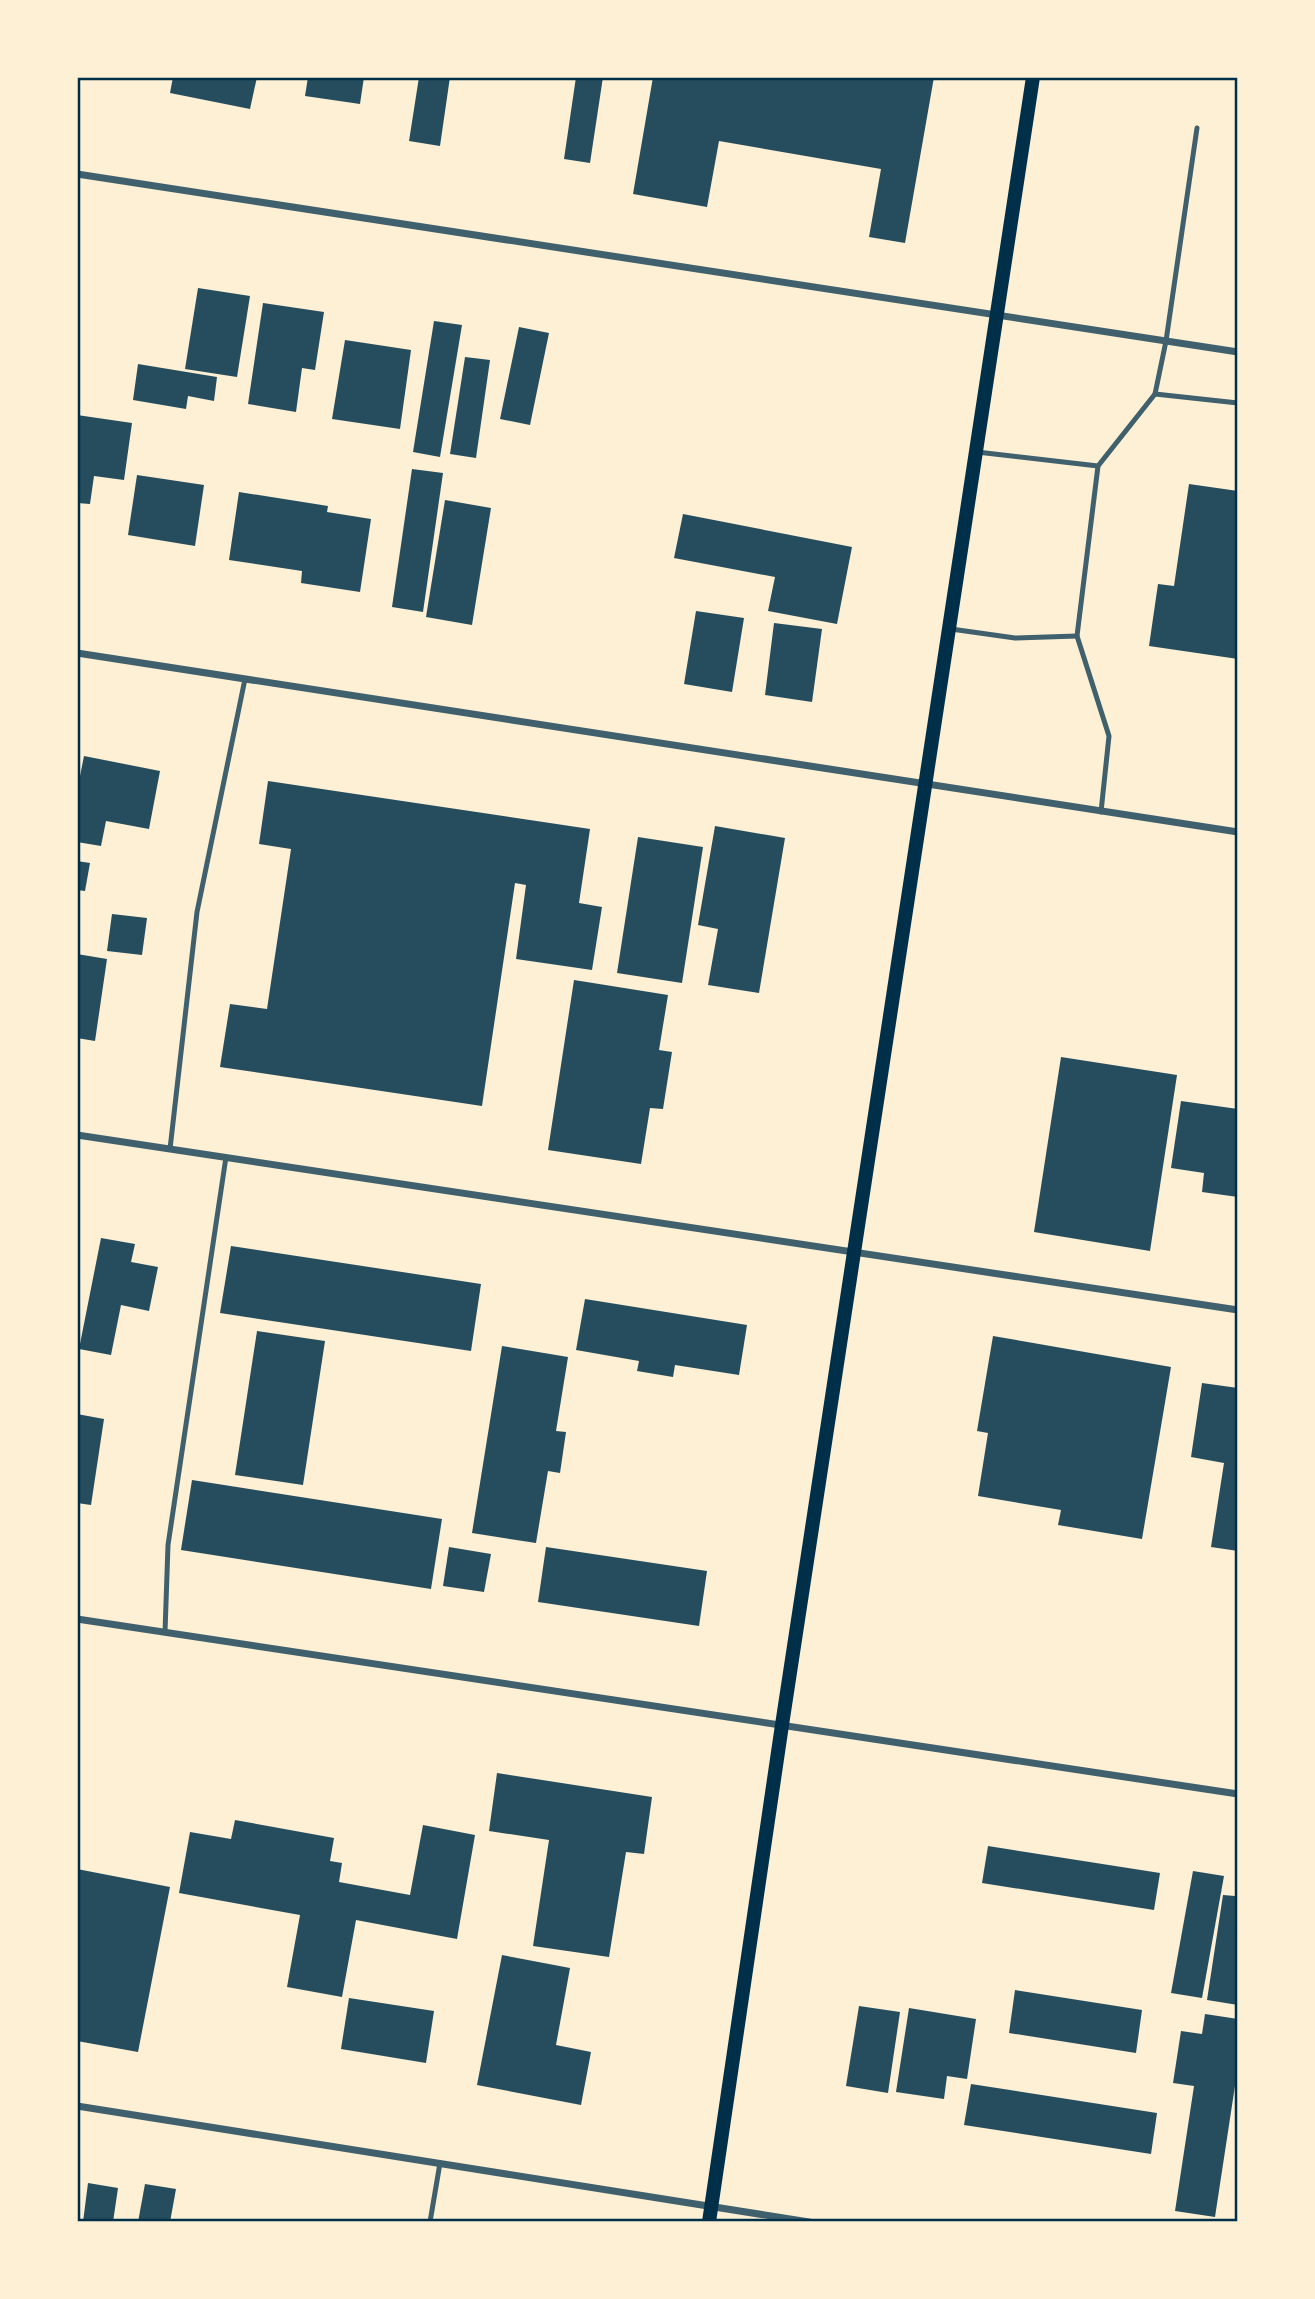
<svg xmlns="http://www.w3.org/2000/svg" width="1315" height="2299" viewBox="0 0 1315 2299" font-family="'Public Sans',sans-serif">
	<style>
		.building { fill: #264d5e }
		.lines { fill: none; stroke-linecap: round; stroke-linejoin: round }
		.service { stroke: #3f606c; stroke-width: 5 }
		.minor { stroke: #3f606c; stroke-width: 7 }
		.secondary { stroke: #003049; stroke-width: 14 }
		.neatline { fill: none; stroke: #003049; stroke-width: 2.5 }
	</style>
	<rect width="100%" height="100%" fill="#fdf0d5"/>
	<g class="building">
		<polygon points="173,77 257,77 250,109 170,93"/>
		<polygon points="308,77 364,77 360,104 305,96"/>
		<polygon points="419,77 450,77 440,146 409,141"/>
		<polygon points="576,77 603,77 590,163 564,159"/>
		<polygon points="653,77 934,77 905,243 869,237 881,169 719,141 707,207 633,194"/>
		<polygon points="198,288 250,296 237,377 185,369"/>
		<polygon points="263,303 324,312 315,370 302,368 296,412 248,404"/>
		<polygon points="434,321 462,325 440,457 413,452"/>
		<polygon points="519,327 549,333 530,425 500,419"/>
		<polygon points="345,340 411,350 400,429 332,419"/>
		<polygon points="465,357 490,360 476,458 450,454"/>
		<polygon points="138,364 217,377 214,401 188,396 186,409 133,400"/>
		<polygon points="77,415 132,423 124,480 94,476 90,504 77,503"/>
		<polygon points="412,469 443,473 423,612 392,607"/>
		<polygon points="137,475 204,485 195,546 128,535"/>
		<polygon points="1189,484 1238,491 1238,659 1149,646 1158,584 1174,586"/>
		<polygon points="239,492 328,506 327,512 371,519 360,592 301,583 302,571 229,560"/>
		<polygon points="445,500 491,508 472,625 426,617"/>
		<polygon points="683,514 852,547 837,624 768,611 775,577 674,558"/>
		<polygon points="696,611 744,618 732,692 684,684"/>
		<polygon points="774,623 822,629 812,702 765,695"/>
		<polygon points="84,756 160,771 149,829 106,821 101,846 77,842 77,791"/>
		<polygon points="268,781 590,829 579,903 602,907 592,970 516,959 526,885 515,883 482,1106 220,1067 230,1004 267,1009 291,849 259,844"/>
		<polygon points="715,826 785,838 759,993 708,985 718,929 698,925"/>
		<polygon points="638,837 703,847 682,983 617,973"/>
		<polygon points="77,861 90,863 85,891 77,890"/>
		<polygon points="112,914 147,918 142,955 107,951"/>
		<polygon points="77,954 107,959 95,1041 77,1038"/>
		<polygon points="574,980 668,995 659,1050 672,1052 663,1109 650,1108 641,1164 548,1150"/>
		<polygon points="1061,1057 1177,1075 1150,1251 1034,1232"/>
		<polygon points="1181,1101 1238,1109 1238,1197 1202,1192 1204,1173 1171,1168"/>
		<polygon points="101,1238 135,1244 131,1262 158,1267 149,1311 121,1305 111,1355 79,1349"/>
		<polygon points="231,1246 481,1284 471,1351 220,1313"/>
		<polygon points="585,1299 747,1325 739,1375 675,1365 673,1377 637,1371 639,1361 576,1350"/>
		<polygon points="257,1331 325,1341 303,1485 235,1475"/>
		<polygon points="993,1336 1171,1367 1142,1539 1058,1525 1061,1510 978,1496 988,1433 977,1431"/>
		<polygon points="502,1346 568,1357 556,1431 566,1432 560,1473 548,1471 536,1543 472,1533"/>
		<polygon points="1202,1383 1238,1388 1238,1551 1211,1547 1224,1463 1191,1457"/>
		<polygon points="77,1414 104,1419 91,1505 77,1503"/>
		<polygon points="192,1480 442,1519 431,1589 181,1550"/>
		<polygon points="449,1547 491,1554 484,1592 443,1586"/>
		<polygon points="546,1547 707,1571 699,1626 538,1602"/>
		<polygon points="497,1773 652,1797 644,1854 626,1852 609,1957 533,1946 549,1840 489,1831"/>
		<polygon points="235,1820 334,1838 330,1861 342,1863 339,1882 410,1895 423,1825 475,1835 457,1939 356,1920 342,1997 287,1987 300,1915 179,1893 190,1832 231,1839"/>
		<polygon points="988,1846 1160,1873 1154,1910 982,1883"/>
		<polygon points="77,1869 170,1887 138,2052 77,2041 77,1924 80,1910 77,1909"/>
		<polygon points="1193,1871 1224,1876 1202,1998 1171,1993"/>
		<polygon points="1236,1888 1238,1888 1238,2005 1207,2000 1223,1895 1235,1896"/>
		<polygon points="502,1955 570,1968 556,2045 591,2052 581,2105 477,2085"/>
		<polygon points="1015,1990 1142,2010 1136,2053 1009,2033"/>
		<polygon points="349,1998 434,2011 426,2063 341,2049"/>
		<polygon points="859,2006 900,2012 888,2093 846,2086"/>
		<polygon points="909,2008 976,2019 967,2079 947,2076 944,2099 896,2092"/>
		<polygon points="1205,2014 1238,2019 1238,2066 1215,2217 1175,2211 1194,2086 1173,2083 1181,2031 1202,2034"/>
		<polygon points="971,2084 1157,2113 1151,2154 964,2125"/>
		<polygon points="88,2183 118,2188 113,2222 83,2222"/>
		<polygon points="145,2184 176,2189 170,2222 138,2222"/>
	</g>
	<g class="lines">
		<g class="service">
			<polyline points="1155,394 1166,341 1197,128"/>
			<polyline points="977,452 1098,466"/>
			<polyline points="951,629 1015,638 1077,636"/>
			<polyline points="1101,812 1109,736 1077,636 1098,466 1155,394 1238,403"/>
			<polyline points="170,1149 197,912 245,679"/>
			<polyline points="165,1632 168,1545 226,1157"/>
			<polyline points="430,2222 440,2163"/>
		</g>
		<g class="minor">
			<polyline points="77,174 1238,352"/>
			<polyline points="77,653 1238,832"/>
			<polyline points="77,1135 1238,1310"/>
			<polyline points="77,1619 1238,1794"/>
			<polyline points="77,2106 809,2222"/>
		</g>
		<polyline class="secondary" points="709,2222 782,1725 1033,77"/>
	</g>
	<rect width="1315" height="2299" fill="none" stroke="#fdf0d5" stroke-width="158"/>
	<rect x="79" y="79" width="1157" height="2141" class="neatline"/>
</svg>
